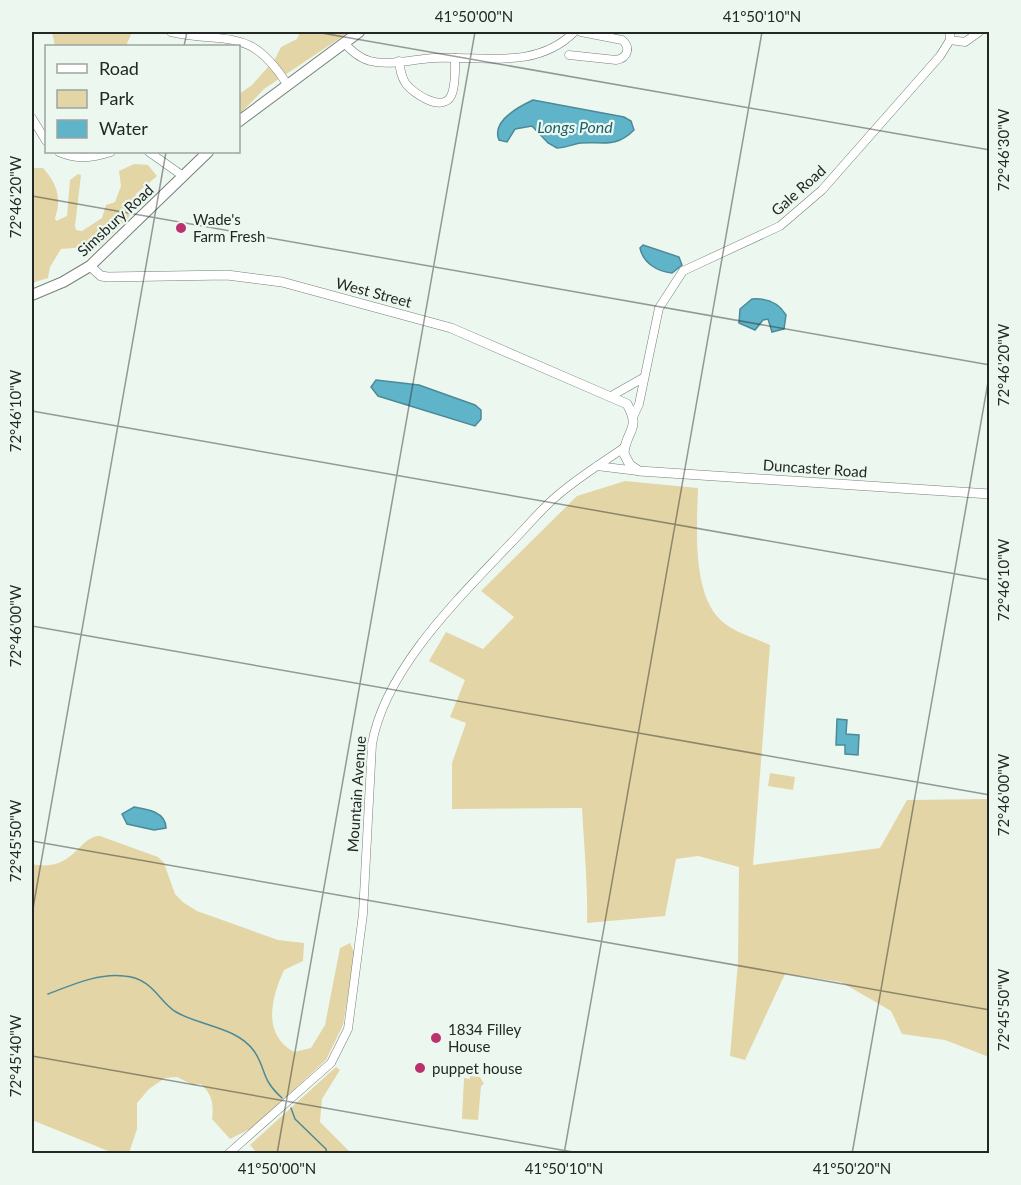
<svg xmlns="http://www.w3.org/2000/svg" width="1021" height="1185" viewBox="0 0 1021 1185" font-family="Lato,sans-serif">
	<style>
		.green { fill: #e4d5a6 }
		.water { fill: #5fb4c9; stroke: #4d8a98; stroke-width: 1.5 }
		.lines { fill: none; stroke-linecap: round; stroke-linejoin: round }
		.stream { stroke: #4d8a98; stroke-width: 1.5 }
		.minor-casing { stroke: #768179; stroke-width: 9 }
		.tertiary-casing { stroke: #768179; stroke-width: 10 }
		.secondary-casing { stroke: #768179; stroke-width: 12 }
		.minor { stroke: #fff; stroke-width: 8 }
		.tertiary { stroke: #fff; stroke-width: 9 }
		.secondary { stroke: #fff; stroke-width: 10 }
		.ticks { fill: none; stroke: #232824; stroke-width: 1.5; stroke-opacity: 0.45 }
		.poi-dot { fill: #bb316d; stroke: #ecf8ef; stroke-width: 2 }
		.labels { text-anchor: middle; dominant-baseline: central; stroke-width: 4.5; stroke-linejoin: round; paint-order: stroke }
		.street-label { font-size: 15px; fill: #232824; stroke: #ecf8ef }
		.poi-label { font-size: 15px; fill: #232824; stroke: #ecf8ef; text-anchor: start }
		.water-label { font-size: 16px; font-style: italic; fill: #1c6170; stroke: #ecf8ef }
		.neatline { fill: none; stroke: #232824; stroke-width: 2 }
		.ticks-label { font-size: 15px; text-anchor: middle; fill: #232824 }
	</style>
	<rect width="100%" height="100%" fill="#ecf8ef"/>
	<g class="green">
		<polygon points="52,32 132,32 126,46 55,46"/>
		<polygon points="300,32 349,32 264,89 239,115 239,94 252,85 275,59 281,47 297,39"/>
		<path d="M134,164L148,165L157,176L136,194L129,217L100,246L61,249L50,267L48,278L32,283V168H43C57,183 62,199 55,218L56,221L67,216L70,180L78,174L81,175L75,226L76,230L82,231L102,218L106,205L115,202L121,186L119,171Z"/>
		<path d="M625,481L698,488C697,525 691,598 724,623C736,633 756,638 770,645L753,865L880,848L907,800L989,799V1057L945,1040L902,1034L891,1011L841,982L785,974L745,1060L730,1056L738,962L739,867L698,856L676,859L665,916L587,923C588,884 584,846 582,808L452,809V763L466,723L450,717L465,680L429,661L446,632L483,649L514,617L481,591L577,496Z"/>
		<polygon points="770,773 795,777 793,790 768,786"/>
		<path d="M100,836L158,857L164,863L175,894L184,903L197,911L278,940L304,943L303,961L284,970C271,999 262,1034 294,1052L311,1048L325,1025L340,948L350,943L355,954L343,1025L326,1060L252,1128L230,1139L212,1119C214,1105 212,1094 201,1084L193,1085L177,1077L165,1078L149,1089L137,1103V1129L129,1153H113L32,1120V864C74,873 78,836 100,836Z"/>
		<polygon points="336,1067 340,1070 322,1099 320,1122 351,1153 257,1153 250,1145"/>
		<polygon points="470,1076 480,1077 484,1084 481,1086 478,1120 462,1119 464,1078 470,1079"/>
	</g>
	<g class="water">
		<path d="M533,100L624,117L631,121L634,130C615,149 602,141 581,143C573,144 565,148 557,148L548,143L532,126L515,129L507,142L499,140C491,121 518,107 533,100Z"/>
		<path d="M643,245L679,257L682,265L672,273C658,272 643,263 640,248Z"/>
		<path d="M752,299C767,298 778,302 786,315L784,329L772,332L768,319L763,320L755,330L739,323L740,309Z"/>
		<polygon points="376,380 419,385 475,405 481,410 481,419 475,426 378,396 371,387"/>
		<polygon points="837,719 847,720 846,734 859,735 858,755 845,754 845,745 836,745"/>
		<path d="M134,807C147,809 166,812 166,828L154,830L127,824L122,814Z"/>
	</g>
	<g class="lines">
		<g class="stream">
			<path d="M48,994C72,985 98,973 124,976C153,978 159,1002 176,1012C200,1026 237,1027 254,1051C267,1070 260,1078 282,1098"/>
			<polyline points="291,1108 295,1119 326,1149 327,1154"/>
		</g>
		<g class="minor-casing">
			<g id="minor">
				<path d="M171,32C228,45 249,25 287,84"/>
				<polyline points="950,40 965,42 979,32"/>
				<path d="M344,43C352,51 359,58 370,61C390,66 414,59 434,58C482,56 537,70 574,32"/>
				<path d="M569,55L616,60C628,58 631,47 622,40L581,32"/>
				<path d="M399,61C400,69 401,77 406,84C413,93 442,113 451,96C456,86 455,69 455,58"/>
				<polyline points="32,118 46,141"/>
				<path d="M59,152C78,160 92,158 111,152"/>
				<polyline points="149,152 183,176"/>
				<polyline points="613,395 643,378"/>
				<polyline points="634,415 639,404 659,308 683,271 780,226 822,190 940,56 950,40 950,32"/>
				<polyline points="597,466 638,471"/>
				<path d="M228,1154L331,1063L348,1029L363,914L372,744C385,669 459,598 510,544C526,528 541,509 558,495C579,477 602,463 625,447"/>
			</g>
		</g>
		<g class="tertiary-casing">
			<path id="tertiary" d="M90,266L101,276L108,277L227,275L282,282L451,328L627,404C642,430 625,431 624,454L630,465L639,471L990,494"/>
		</g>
		<g class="secondary-casing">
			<g id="secondary">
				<polyline points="238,122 359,32"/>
				<polyline points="32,295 63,282 90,266 208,152"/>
			</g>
		</g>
		<use href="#minor" class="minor"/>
		<use href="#tertiary" class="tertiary"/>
		<use href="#secondary" class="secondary"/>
	</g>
	<path class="ticks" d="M316,32L990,150M184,46L187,32M32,196L990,365M32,411L990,580M32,626L990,795M32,841L990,1010M32,914L166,152M32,1056L584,1154M277,1154L475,32M564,1154L762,32M852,1154L990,371"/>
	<g class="poi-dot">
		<circle cx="181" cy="228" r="6"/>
		<circle cx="436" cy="1038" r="6"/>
		<circle cx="420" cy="1068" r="6"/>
	</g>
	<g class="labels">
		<g class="street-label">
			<text transform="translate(798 190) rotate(-42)">Gale Road</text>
			<text transform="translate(115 220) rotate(-43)">Simsbury Road</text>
			<text transform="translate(374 292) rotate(15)">West Street</text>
			<text transform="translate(815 468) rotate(4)">Duncaster Road</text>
			<text transform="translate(356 794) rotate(-86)">Mountain Avenue</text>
		</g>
		<g class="poi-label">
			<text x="193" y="219">Wade's<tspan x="193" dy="17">Farm Fresh</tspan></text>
			<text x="448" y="1029">1834 Filley<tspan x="448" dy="17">House</tspan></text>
			<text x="432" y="1068">puppet house</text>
		</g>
		<g class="water-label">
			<text x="575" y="126">Longs Pond</text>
		</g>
	</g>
	<rect width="1021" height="1185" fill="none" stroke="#ecf8ef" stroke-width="66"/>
	<rect x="45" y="45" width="195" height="108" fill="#ecf8ef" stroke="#9ca59e" stroke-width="1.5"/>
	<rect x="57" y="64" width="30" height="9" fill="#ffffff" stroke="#9ca59e" stroke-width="1.5"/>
	<text x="99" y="75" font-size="18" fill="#232824">Road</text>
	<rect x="57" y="90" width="30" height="18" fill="#e4d5a6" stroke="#9ca59e" stroke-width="1.5"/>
	<text x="99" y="105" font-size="18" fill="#232824">Park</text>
	<rect x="57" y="120" width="30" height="18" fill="#5fb4c9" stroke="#9ca59e" stroke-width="1.5"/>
	<text x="99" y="135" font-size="18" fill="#232824">Water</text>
	<rect x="33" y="33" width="955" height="1119" class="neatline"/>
	<g class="ticks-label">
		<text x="474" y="22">41°50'00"N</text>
		<text x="762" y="22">41°50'10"N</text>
		<text transform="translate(1004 150) rotate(-90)" y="5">72°46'30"W</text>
		<text transform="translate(16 197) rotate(-90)" y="5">72°46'20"W</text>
		<text transform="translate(1004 365) rotate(-90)" y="5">72°46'20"W</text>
		<text transform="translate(16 411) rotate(-90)" y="5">72°46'10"W</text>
		<text transform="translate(1004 580) rotate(-90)" y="5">72°46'10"W</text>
		<text transform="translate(16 626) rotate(-90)" y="5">72°46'00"W</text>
		<text transform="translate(1004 795) rotate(-90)" y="5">72°46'00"W</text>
		<text transform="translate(16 841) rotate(-90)" y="5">72°45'50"W</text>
		<text transform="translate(1004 1010) rotate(-90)" y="5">72°45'50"W</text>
		<text transform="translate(16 1056) rotate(-90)" y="5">72°45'40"W</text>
		<text x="277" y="1174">41°50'00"N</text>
		<text x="564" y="1174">41°50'10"N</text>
		<text x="852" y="1174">41°50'20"N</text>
	</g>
</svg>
